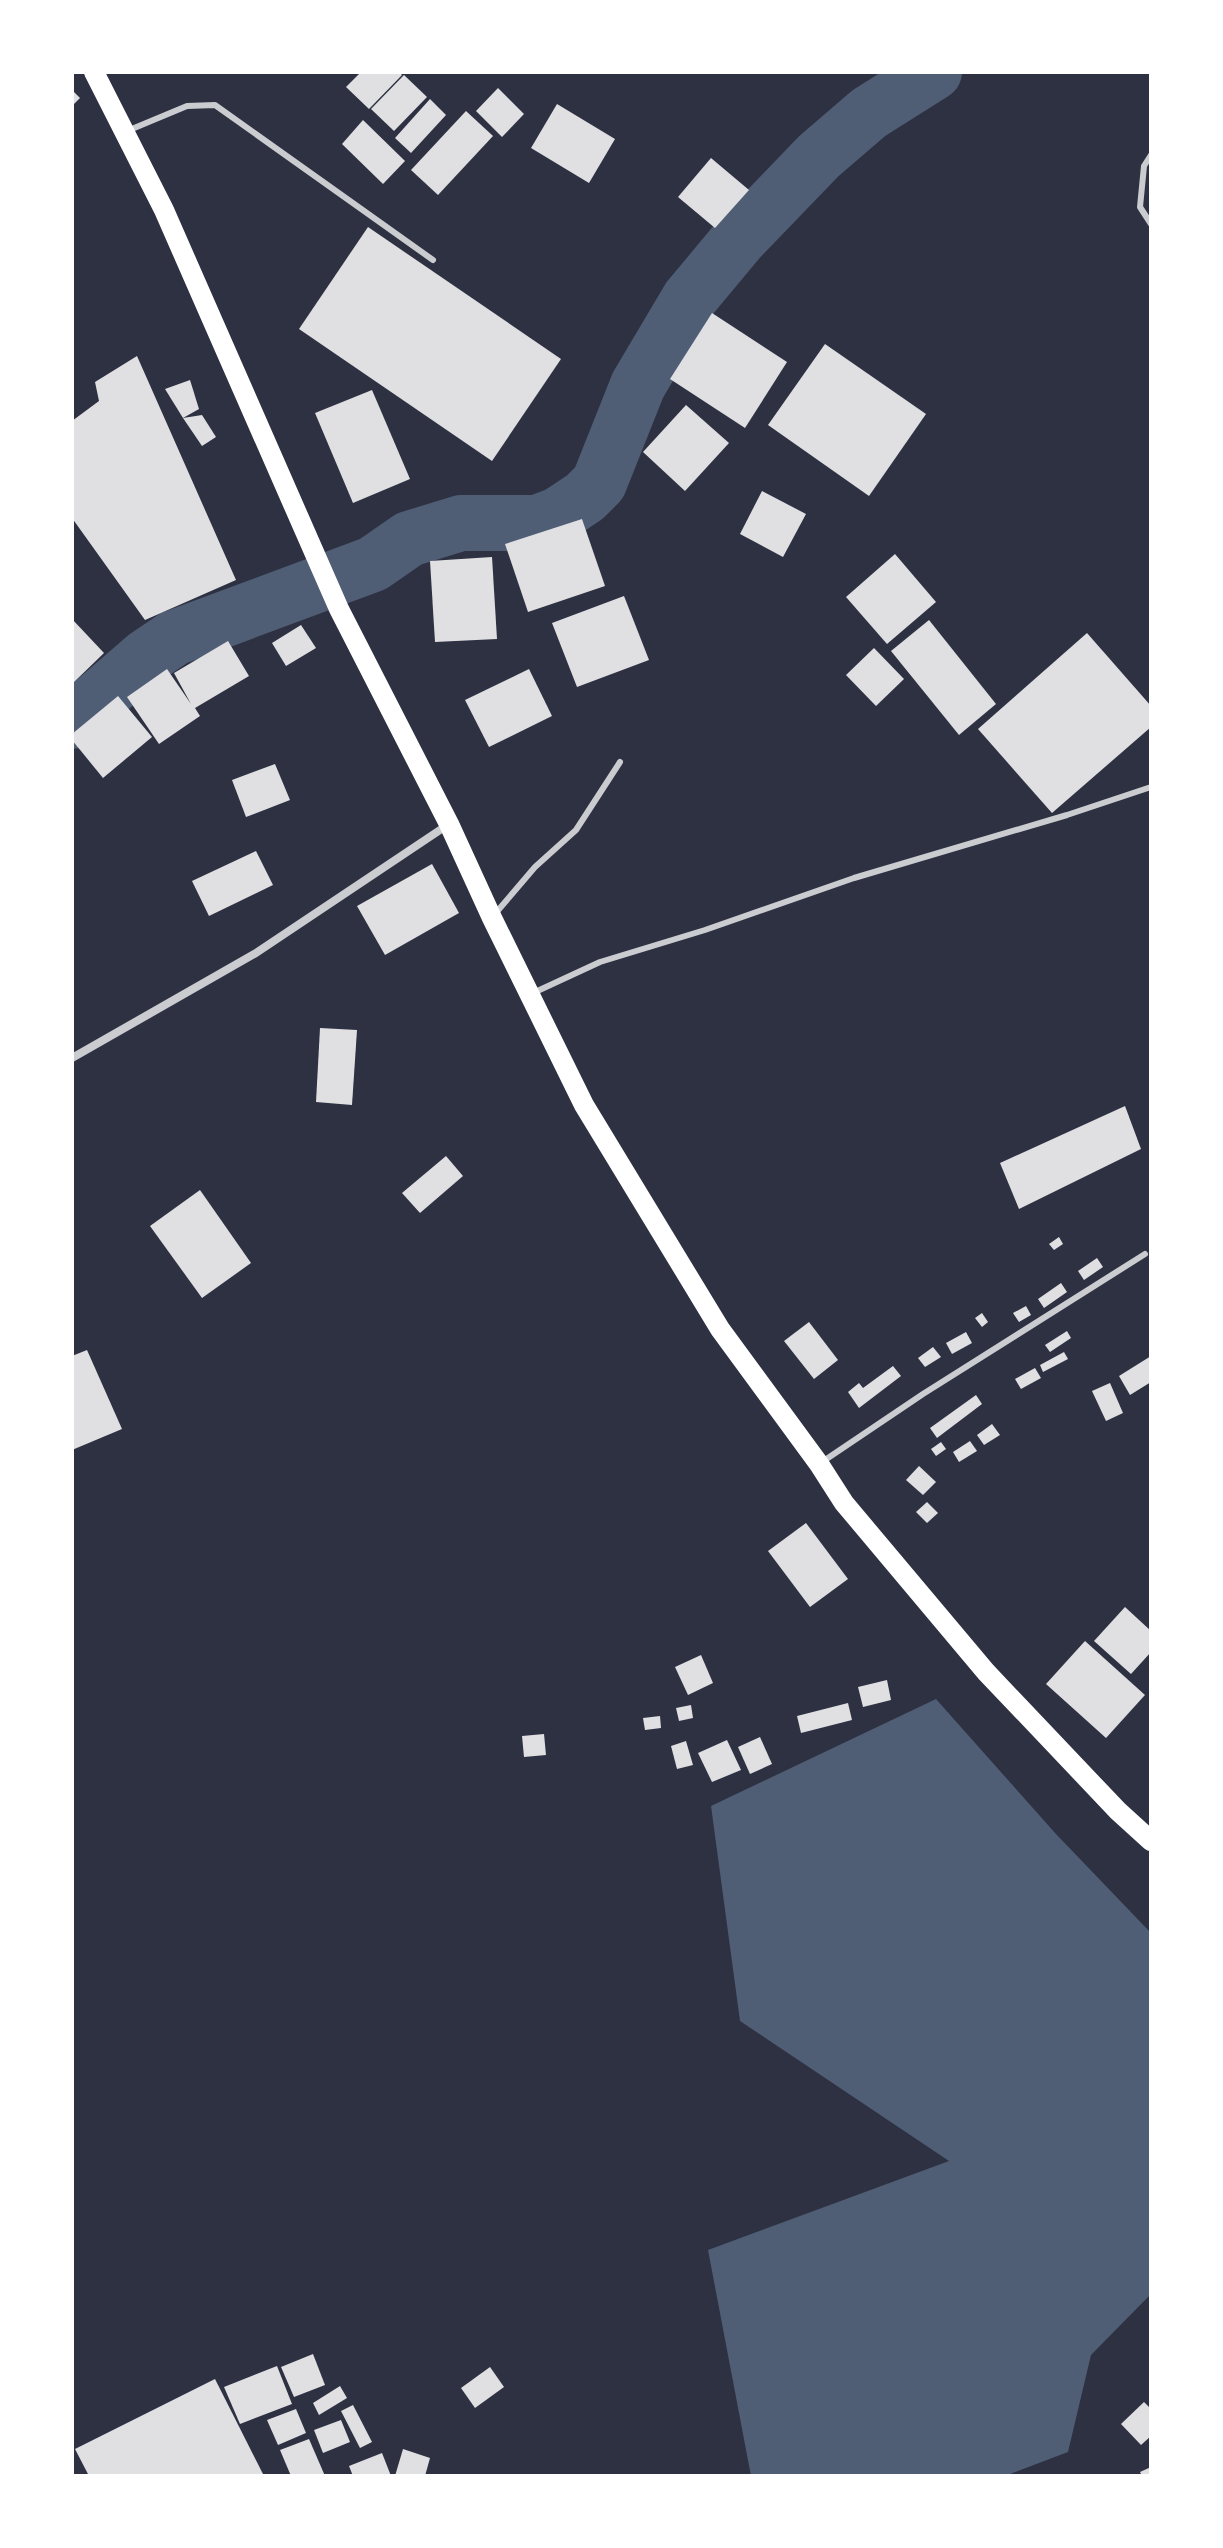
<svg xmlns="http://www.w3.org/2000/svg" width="1223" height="2548" viewBox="0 0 1223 2548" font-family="'Asap Condensed',sans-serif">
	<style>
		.water { fill: #4f5d75 }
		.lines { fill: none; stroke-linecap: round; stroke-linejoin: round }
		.river { stroke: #4f5d75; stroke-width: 56 }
		.building { fill: #e0e0e3 }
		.service { stroke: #caccd0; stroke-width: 6 }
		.minor { stroke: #caccd0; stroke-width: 8 }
		.primary { stroke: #fff; stroke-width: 20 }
	</style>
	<rect width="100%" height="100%" fill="#2d3142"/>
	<polygon class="water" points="936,1699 1056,1834 1151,1933 1151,2294 1091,2355 1068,2452 1005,2476 751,2476 708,2250 949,2161 740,2021 711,1806"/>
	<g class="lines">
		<polyline class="river" points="72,721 146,657 174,638 373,564 409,539 461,523 537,523 558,515 585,497 599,483 638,385 689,299 739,239 819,156 869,113 934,72"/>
	</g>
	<g class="building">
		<polygon points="361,72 399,72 402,75 369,109 346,87"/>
		<polygon points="404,75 427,97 394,131 371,109"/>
		<polygon points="498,88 524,114 502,137 476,111"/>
		<polygon points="72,90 80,98 72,106"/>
		<polygon points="430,99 446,115 411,153 395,138"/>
		<polygon points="557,104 615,139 589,183 531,148"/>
		<polygon points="466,111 493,136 438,195 411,170"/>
		<polygon points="363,120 405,161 383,184 342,144"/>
		<polygon points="711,158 749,190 715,228 678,197"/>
		<polygon points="368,227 561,359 492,461 299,329"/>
		<polygon points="712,313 787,362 745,428 670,379"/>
		<polygon points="825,344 926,414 869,496 768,425"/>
		<polygon points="137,356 236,580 145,620 72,518 72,421 99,401 95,382"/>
		<polygon points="190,380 199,409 183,418 165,389"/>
		<polygon points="372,390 410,479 353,503 315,413"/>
		<polygon points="686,405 729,443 685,491 643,452"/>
		<polygon points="202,415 216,437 202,446 183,418"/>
		<polygon points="762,491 806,514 783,557 740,534"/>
		<polygon points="582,519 605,586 528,612 505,544"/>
		<polygon points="895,554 936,602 887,644 846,597"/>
		<polygon points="492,557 497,639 435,642 430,561"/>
		<polygon points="624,596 649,660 577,687 552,623"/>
		<polygon points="72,619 104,653 72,684"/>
		<polygon points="929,620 996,704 959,735 891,651"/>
		<polygon points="301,625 316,648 286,666 272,643"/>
		<polygon points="1087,633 1151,706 1151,727 1052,813 978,729"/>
		<polygon points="228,641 249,676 195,708 200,716 159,744 127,697 167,669 191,704 174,673"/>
		<polygon points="874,648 904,679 876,706 846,675"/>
		<polygon points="529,669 552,716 489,747 465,700"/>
		<polygon points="118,696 152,737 103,778 72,740 72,734"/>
		<polygon points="275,764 290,800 246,817 232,780"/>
		<polygon points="256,851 273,885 209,916 192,881"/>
		<polygon points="432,864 459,913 385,955 357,906"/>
		<polygon points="320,1028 357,1030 352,1105 316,1102"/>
		<polygon points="1125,1106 1141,1149 1019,1209 1000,1163"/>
		<polygon points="446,1156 463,1176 420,1213 402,1193"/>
		<polygon points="200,1190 251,1263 202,1298 150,1226"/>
		<polygon points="1059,1237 1063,1244 1054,1250 1049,1244"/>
		<polygon points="1097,1258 1103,1267 1084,1280 1078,1271"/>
		<polygon points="1061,1283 1067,1292 1044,1308 1038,1299"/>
		<polygon points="1026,1306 1031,1315 1019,1322 1013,1313"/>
		<polygon points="982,1313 988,1322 982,1327 975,1318"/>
		<polygon points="809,1322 838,1360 814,1379 784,1341"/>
		<polygon points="1067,1331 1071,1338 1050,1352 1045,1345"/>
		<polygon points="966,1332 972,1343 952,1354 946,1343"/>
		<polygon points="933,1347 941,1357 925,1367 918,1358"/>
		<polygon points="87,1350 122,1429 72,1450 72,1356"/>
		<polygon points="1064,1352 1068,1359 1043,1372 1040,1365"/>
		<polygon points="1151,1356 1151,1382 1130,1395 1119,1376"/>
		<polygon points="893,1366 901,1376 859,1408 848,1392 859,1383 863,1388"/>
		<polygon points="1035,1368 1041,1378 1021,1389 1015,1379"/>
		<polygon points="1110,1383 1123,1413 1106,1421 1092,1391"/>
		<polygon points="976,1395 982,1404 937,1438 930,1428"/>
		<polygon points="992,1424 1000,1435 984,1445 977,1435"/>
		<polygon points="970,1441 977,1451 959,1462 953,1452"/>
		<polygon points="941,1442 946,1449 936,1456 931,1449"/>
		<polygon points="919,1466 936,1482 923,1495 906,1480"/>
		<polygon points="927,1502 938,1513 927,1523 916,1512"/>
		<polygon points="806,1523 848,1579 810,1607 768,1551"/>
		<polygon points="1125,1607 1151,1631 1151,1652 1131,1674 1094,1641"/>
		<polygon points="1085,1641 1145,1695 1106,1738 1046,1684"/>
		<polygon points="701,1655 713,1683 688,1695 675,1667"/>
		<polygon points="887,1680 891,1700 863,1707 858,1687"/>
		<polygon points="848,1703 852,1720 801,1733 797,1716"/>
		<polygon points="691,1705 693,1718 679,1721 676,1708"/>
		<polygon points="660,1716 661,1728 645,1730 643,1718"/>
		<polygon points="544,1734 546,1755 524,1757 522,1736"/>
		<polygon points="760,1737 772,1764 750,1774 738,1747"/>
		<polygon points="727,1740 741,1770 712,1782 698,1753"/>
		<polygon points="686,1741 693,1765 677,1769 671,1746"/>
		<polygon points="313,2354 325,2385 294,2397 281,2367"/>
		<polygon points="277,2366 292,2404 240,2424 224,2387"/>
		<polygon points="490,2367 504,2387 475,2408 461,2388"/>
		<polygon points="215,2379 264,2476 89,2476 75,2449"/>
		<polygon points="340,2386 347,2398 319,2415 313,2403"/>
		<polygon points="1144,2402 1151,2409 1151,2436 1141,2445 1121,2424"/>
		<polygon points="353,2405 372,2442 360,2448 341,2411"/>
		<polygon points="296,2409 306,2433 278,2445 267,2420"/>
		<polygon points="341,2420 350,2442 323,2453 314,2430"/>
		<polygon points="309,2439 325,2476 291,2476 280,2450"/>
		<polygon points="403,2449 430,2458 425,2476 395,2476"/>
		<polygon points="382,2453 391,2476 353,2476 349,2466"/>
		<polygon points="1151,2467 1151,2476 1142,2476 1140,2472"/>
	</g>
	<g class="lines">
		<g class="service">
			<polyline points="127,131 187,106 215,105 433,260"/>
			<polyline points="1151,155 1144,166 1140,207 1151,224"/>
			<polyline points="494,915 535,867 576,830 620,762"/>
			<polyline points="533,993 600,962 705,930 854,878 1067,815 1151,787"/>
			<polyline points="822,1462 923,1394 1145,1254"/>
		</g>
		<polyline class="minor" points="72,1058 256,953 449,824"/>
		<polyline class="primary" points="94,72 164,210 339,609 449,824 492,918 584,1105 720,1329 819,1464 844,1503 986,1672 1118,1811 1151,1841"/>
	</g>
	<rect width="1223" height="2548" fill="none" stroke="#ffffff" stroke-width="148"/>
</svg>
